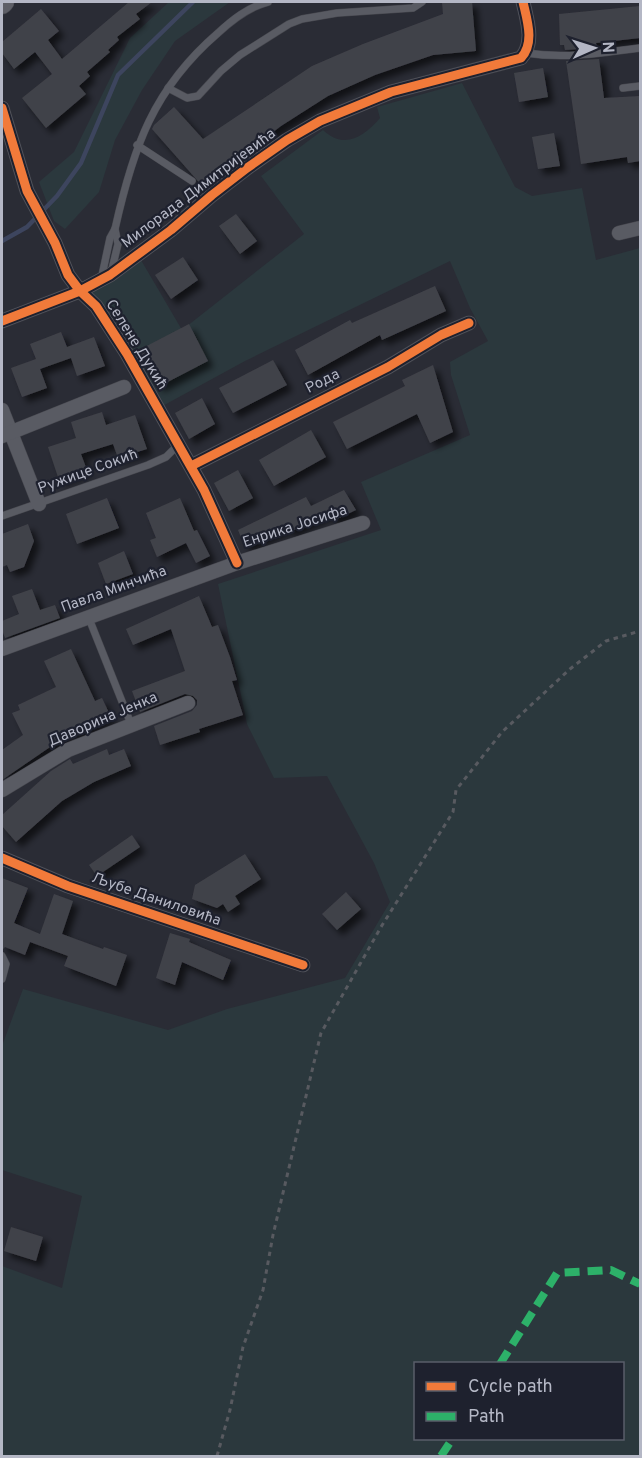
<svg xmlns="http://www.w3.org/2000/svg" width="642" height="1458" viewBox="0 0 642 1458" font-family="Overpass,sans-serif">
	<style>
		.green { fill: #2b383d; fill-rule: evenodd }
		.lines { fill: none; stroke-linecap: round; stroke-linejoin: round }
		.stream { stroke: #3d455e; stroke-width: 4.5 }
		.building { fill: #414249; filter: url(#shadow) }
		.service-casing { stroke: #46474e; stroke-width: 8 }
		.minor-casing { stroke: #46474e; stroke-width: 15 }
		.secondary-casing { stroke: #46474e; stroke-width: 21 }
		.path { stroke: #585a60; stroke-width: 3; stroke-dasharray: 4.5 4.5; stroke-linecap: butt }
		.service { stroke: #595b63; stroke-width: 7 }
		.minor { stroke: #595b63; stroke-width: 14 }
		.secondary { stroke: #5e5f67; stroke-width: 20 }
		.quiet { stroke: #2db169; stroke-width: 8; stroke-dasharray: 15 8; stroke-linecap: butt }
		.cycleway-casing { stroke: #1e212e; stroke-width: 13 }
		.cycleway { stroke: #f17a3a; stroke-width: 9 }
		.labels { text-anchor: middle; dominant-baseline: central; stroke-width: 4.5; stroke-linejoin: round; paint-order: stroke }
		.street-label { font-size: 15px; fill: #b4b7c5; stroke: #1e212e }
	</style>
	<defs>
		<filter id="shadow"><feDropShadow dx="5.5" dy="5.5" stdDeviation="3" flood-color="#0009"/></filter>
	</defs>
	<rect width="100%" height="100%" fill="#2a2c35"/>
	<g class="green">
		<polygon points="169,2 230,2 175,41 142,90 115,140 99,192 65,229 54,221 39,182 74,152 130,38"/>
		<path d="M462,83L515,187L532,196L582,188L596,260L640,248V1456H2V1266L62,1288L82,1196L2,1170V1046L23,989L168,1030L227,1009L345,978L390,902L374,863L327,776L274,778L247,724L218,584L381,530L361,482L470,435L451,375L450,362L488,341L470,308L450,261L245,361L157,409L80,291L138,255L182,330L304,234L261,176L323,130C344,150 364,137 380,118L377,107ZM416,1364H622V1438H416Z"/>
	</g>
	<g class="lines">
		<polyline class="stream" points="2,241 27,227 57,196 81,163 118,75 193,2"/>
	</g>
	<g class="building">
		<polygon points="129,2 152,2 136,14 140,19 117,37 119,40 108,50 110,52 87,72 90,76 79,86 86,94 46,128 22,98 52,74 35,52 14,69 2,53 2,42 41,9 59,31 48,40 62,59"/>
		<polygon points="442,2 472,2 476,51 433,55 375,75 328,96 281,126 234,162 204,188 152,129 154,125 174,107 203,139 312,66 363,44 443,14"/>
		<polygon points="640,6 640,38 596,43 597,48 565,50 564,45 560,45 559,14"/>
		<polygon points="599,59 604,98 640,96 640,161 628,163 627,157 581,164 566,61"/>
		<polygon points="543,68 548,97 519,102 514,73"/>
		<polygon points="554,133 560,166 538,169 532,137"/>
		<polygon points="236,214 257,241 240,254 219,226"/>
		<polygon points="183,257 198,280 171,299 155,275"/>
		<polygon points="435,286 446,311 382,340 380,335 308,375 295,350 350,320 352,323"/>
		<polygon points="189,324 208,361 158,387 139,350"/>
		<polygon points="61,332 67,347 94,337 105,366 77,376 71,358 40,369 47,388 22,397 11,368 36,359 30,344"/>
		<polygon points="273,360 287,385 233,413 219,388"/>
		<polygon points="433,365 453,432 430,443 417,414 347,449 333,422 405,386 402,380"/>
		<polygon points="202,398 215,424 189,439 175,413"/>
		<polygon points="102,412 106,425 135,415 147,449 118,458 113,444 81,454 87,470 59,480 48,447 76,438 71,422"/>
		<polygon points="311,430 326,457 274,486 259,460"/>
		<polygon points="238,470 253,498 229,511 214,483"/>
		<polygon points="344,490 356,510 333,521 329,513 290,532 288,527 245,547 238,530 306,497 311,506"/>
		<polygon points="107,498 119,528 77,544 66,514"/>
		<polygon points="180,498 194,531 197,530 210,556 196,563 186,543 157,557 150,540 156,538 146,513"/>
		<polygon points="28,524 34,541 24,567 10,572 7,565 2,567 2,534"/>
		<polygon points="124,551 133,574 106,584 98,563"/>
		<polygon points="32,589 40,610 55,605 60,618 5,638 2,630 2,621 19,614 12,596"/>
		<polygon points="199,596 212,627 218,625 230,657 237,680 232,681 243,715 199,729 200,732 160,745 154,726 192,711 197,705 197,700 193,696 185,694 140,712 132,691 185,671 171,629 133,645 126,629"/>
		<polygon points="71,649 95,701 102,698 111,717 75,735 72,732 2,780 2,750 23,735 12,713 20,710 18,705 56,687 44,661"/>
		<polygon points="107,749 109,755 124,749 131,766 94,782 62,801 16,842 2,826 2,815 51,771 70,759 73,764"/>
		<polygon points="132,835 140,847 97,876 89,865"/>
		<polygon points="245,854 261,879 235,896 240,904 228,912 223,904 217,908 192,899 195,885"/>
		<polygon points="2,878 28,888 14,923 40,934 54,894 73,901 62,934 103,949 104,947 127,955 116,986 64,966 68,956 30,942 25,955 5,947 2,950"/>
		<polygon points="346,892 361,909 337,930 322,914"/>
		<polygon points="170,933 190,939 189,942 231,960 223,980 182,962 175,985 156,978"/>
		<polygon points="11,1227 43,1237 36,1261 4,1251"/>
	</g>
	<g class="lines">
		<g class="service-casing">
			<g id="service">
				<path d="M526,53C565,59 602,53 640,48"/>
				<polyline points="168,88 187,98 198,96 221,71 240,55 289,24 302,19 337,13 413,8 422,2"/>
				<polyline points="623,88 640,86"/>
				<polyline points="137,145 192,181"/>
				<polyline points="111,273 118,244 115,229"/>
				<path d="M101,280L110,238L115,229C133,148 153,89 218,33C232,20 248,7 268,2"/>
				<polyline points="2,516 148,465 166,457 179,444"/>
				<polyline points="88,616 131,724"/>
				<polyline points="2,956 6,964 2,979"/>
			</g>
		</g>
		<g class="minor-casing">
			<g id="minor">
				<polyline points="2,108 27,191 55,243 68,275 80,291 96,306 127,354 204,490 237,563"/>
				<polyline points="619,233 640,228"/>
				<path d="M2,321L80,291L110,275L171,230L212,195L247,168L287,140L320,121L391,92L521,58C535,43 527,20 523,2"/>
				<polyline points="2,410 39,504"/>
				<polyline points="2,436 124,387"/>
				<polyline points="191,466 388,367 441,335 469,323"/>
				<polyline points="2,649 237,563 363,523"/>
				<polyline points="2,790 68,750 188,703"/>
				<polyline points="2,858 68,886 303,965"/>
			</g>
		</g>
		<g class="secondary-casing">
			<polyline id="secondary" points="2,4 4,2"/>
		</g>
		<polyline class="path" points="217,1456 230,1410 243,1347 263,1290 273,1235 321,1033 381,927 453,812 456,790 502,732 570,669 606,641 640,631"/>
		<use href="#service" class="service"/>
		<use href="#minor" class="minor"/>
		<use href="#secondary" class="secondary"/>
		<g class="quiet">
			<polyline points="500,1364 557,1273 611,1270 640,1284"/>
			<polyline points="441,1456 453,1438"/>
		</g>
		<g class="cycleway-casing">
			<g id="cycleway">
				<polyline points="2,108 27,191 55,243 68,275 80,291 96,306 127,354 204,490 237,563"/>
				<path d="M2,321L80,291L110,275L171,230L212,195L247,168L287,140L320,121L391,92L521,58C535,43 527,20 523,2"/>
				<polyline points="191,466 388,367 441,335 469,323"/>
				<polyline points="2,858 68,886 303,965"/>
			</g>
		</g>
		<use href="#cycleway" class="cycleway"/>
	</g>
	<g class="labels">
		<g class="street-label">
			<text transform="translate(199 189) rotate(-37)">Милорада Димитријевића</text>
			<text transform="translate(136 345) rotate(58)">Селене Дукић</text>
			<text transform="translate(323 382) rotate(-27)">Рода</text>
			<text transform="translate(88 472) rotate(-20)">Ружице Сокић</text>
			<text transform="translate(295 527) rotate(-18)">Енрика Јосифа</text>
			<text transform="translate(114 590) rotate(-20)">Павла Минчића</text>
			<text transform="translate(103 720) rotate(-23)">Даворина Јенка</text>
			<text transform="translate(156 900) rotate(19)">Љубе Даниловића</text>
		</g>
	</g>
	<rect width="642" height="1458" fill="none" stroke="#b4b7c5" stroke-width="6"/>
	<rect x="414" y="1362" width="210" height="78" fill="#1e212e" stroke="#5a5d6a" stroke-width="1.5"/>
	<rect x="426" y="1382" width="30" height="9" fill="#f17a3a" stroke="#5a5d6a" stroke-width="1.5"/>
	<text x="468" y="1392" font-size="18" fill="#b4b7c5">Cycle path</text>
	<rect x="426" y="1412" width="30" height="9" fill="#2db169" stroke="#5a5d6a" stroke-width="1.5"/>
	<text x="468" y="1422" font-size="18" fill="#b4b7c5">Path</text>
	<g transform="translate(594 48) rotate(87)" stroke="#1e212e" stroke-width="4.5" paint-order="stroke">
	<path d="M0-4.5L10 22L0 15L-10 22Z" fill="#b4b7c5"/>
	<text y="-9" font-size="16" font-weight="bold" text-anchor="middle" fill="#b4b7c5">N</text>
	</g>
</svg>
